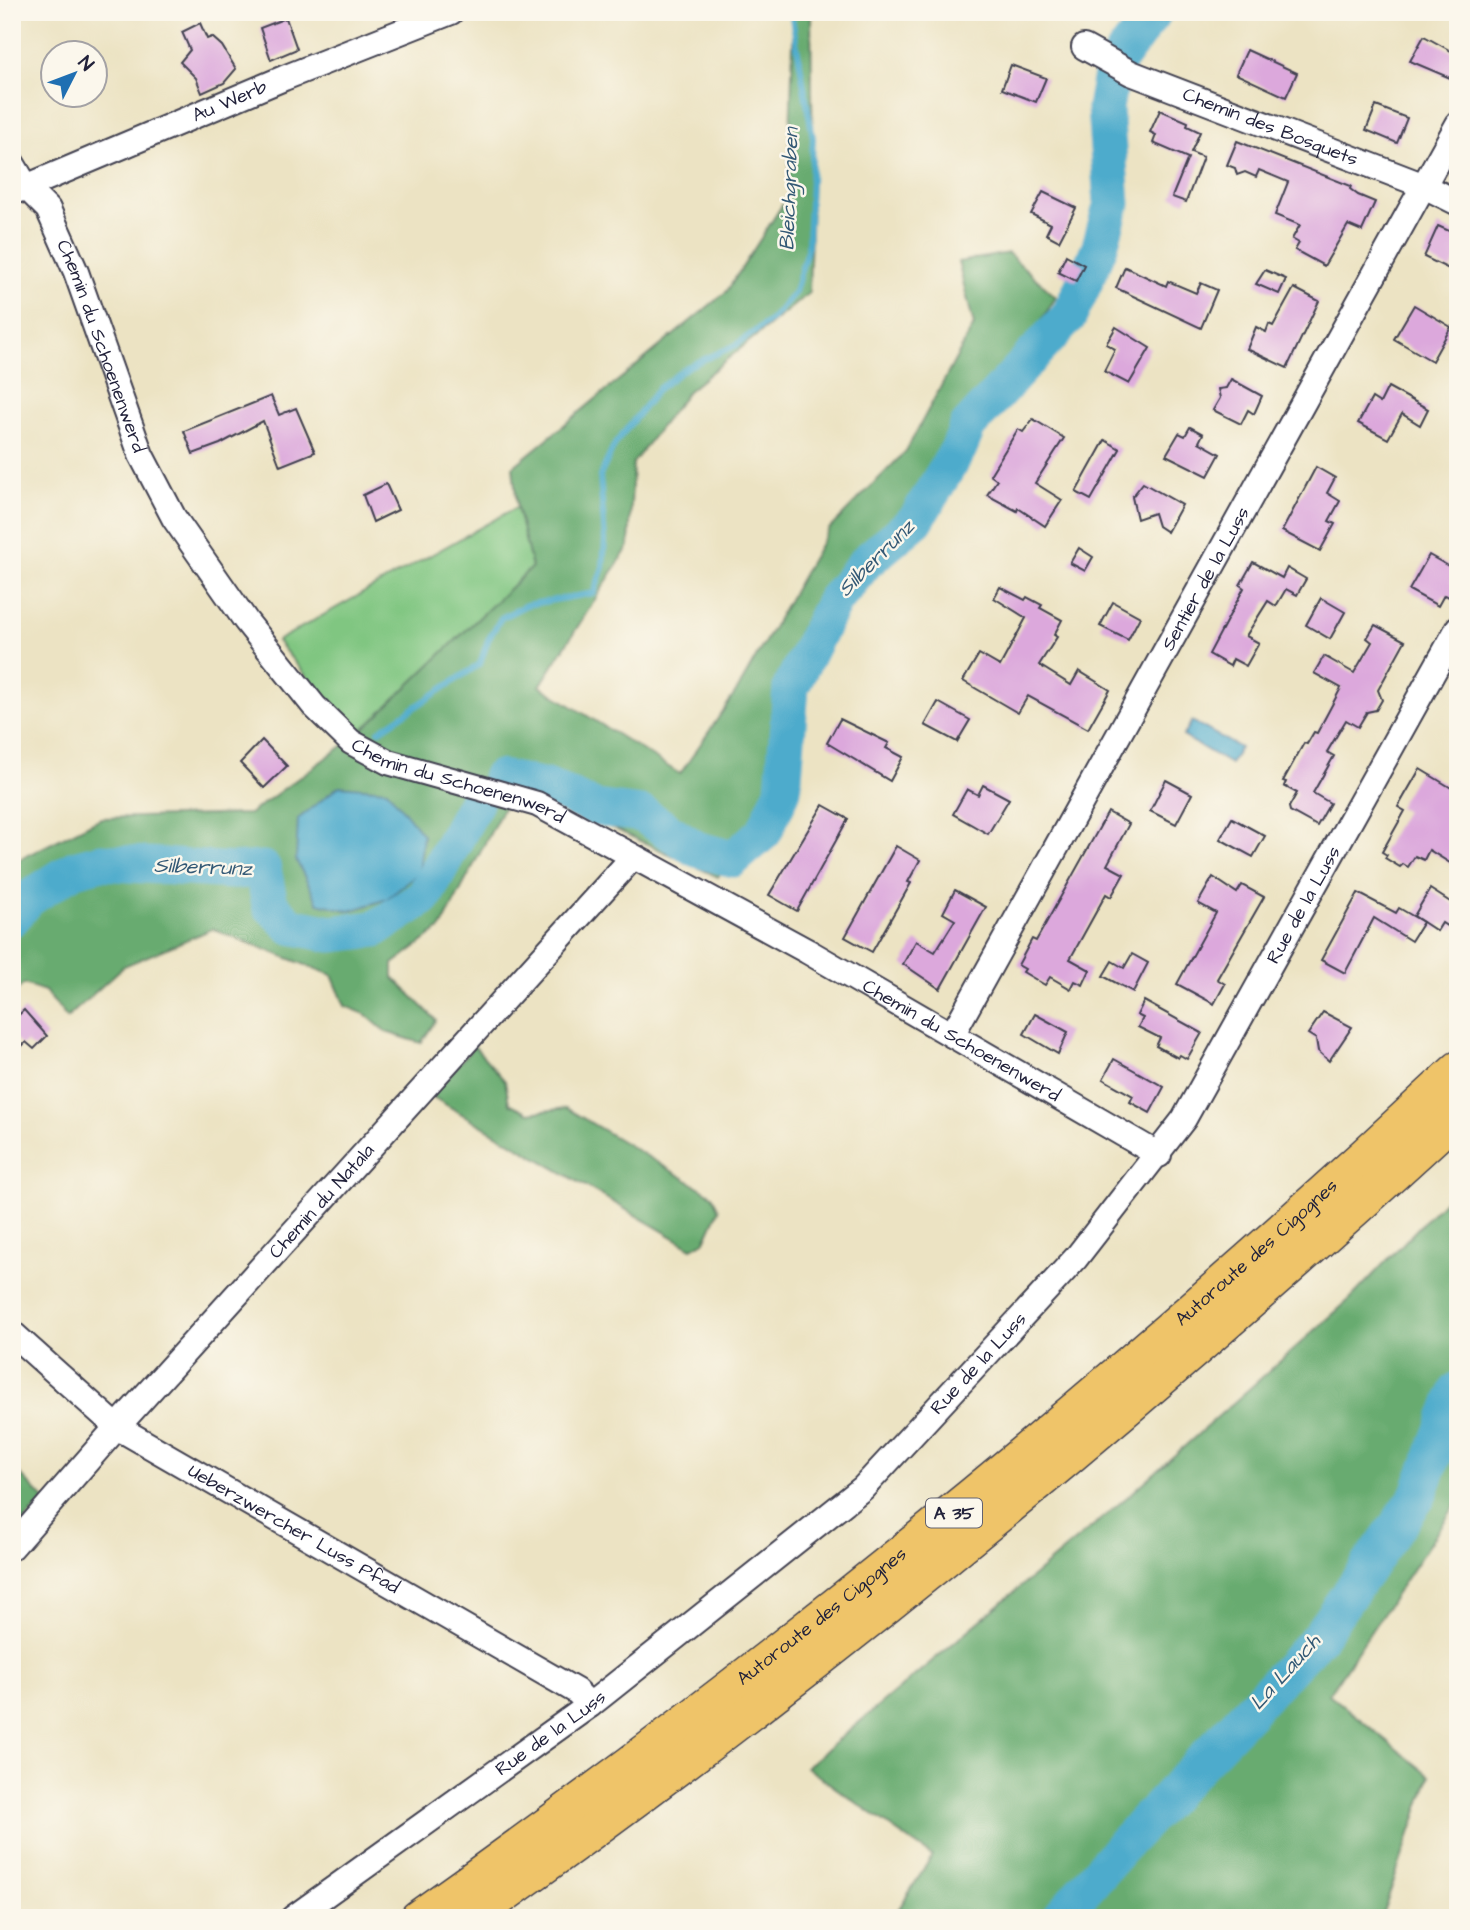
<svg xmlns="http://www.w3.org/2000/svg" width="1470" height="1930" viewBox="0 0 1470 1930" font-family="'Architects Daughter',sans-serif">
	<style>
		.green { fill: #80c681; stroke: #51745e; stroke-width: 2 }
		.forest { fill: #68ab6f; stroke: #456655; stroke-width: 2 }
		.water { fill: #4dabcc; stroke: #386684; stroke-width: 2 }
		.lines { fill: none; stroke-linecap: round; stroke-linejoin: round }
		.stream { stroke: #4dabcc; stroke-width: 6 }
		.river { stroke: #4dabcc; stroke-width: 37 }
		.building { fill: #dca8dc }
		.minor-casing { stroke: #403f4f; stroke-width: 28 }
		.highway-casing { stroke: #403f4f; stroke-width: 38 }
		.minor { stroke: #fff; stroke-width: 24 }
		.highway { stroke: #efc469; stroke-width: 35 }
		.labels { text-anchor: middle; dominant-baseline: central; stroke-width: 5; stroke-linejoin: round; paint-order: stroke }
		.shield { fill: #fbf7ec; stroke: #636270; stroke-width: 2 }
		.shield-label { font-size: 18px; font-weight: bold; fill: #22223b }
		.street-label { font-size: 19px; fill: #22223b; stroke: #fbf7ec }
		.water-label { font-size: 21px; font-style: italic; fill: #335975; stroke: #fbf7ec }
	</style>
	<rect width="100%" height="100%" fill="#fbf7ec"/>
	<filter id="ink" filterUnits="userSpaceOnUse"><feTurbulence type="fractalNoise" baseFrequency=".0143" numOctaves="2"/><feDisplacementMap in="SourceGraphic" scale="14" xChannelSelector="R" yChannelSelector="G"/><feConvolveMatrix kernelMatrix="1 2 1 2 8 2 1 2 1" color-interpolation-filters="sRGB"/></filter>
	<filter id="wash" filterUnits="userSpaceOnUse"><feTurbulence type="fractalNoise" baseFrequency=".00686" numOctaves="4" result="noise"/><feDisplacementMap in="SourceGraphic" scale="28" xChannelSelector="R" yChannelSelector="G"/><feGaussianBlur stdDeviation="1.57" result="paint"/><feColorMatrix in="noise" values="0 0 0 0 0 0 0 0 0 0 0 0 0 0 0 0 0 1.4 0 .05"/><feComposite in="paint" operator="in"/></filter>
	<g filter="url(#wash)">
		<rect width="100%" height="100%" fill="#ece3c3"/>
		<polygon class="green" points="517,507 532,567 356,736 277,641"/>
		<g class="forest">
			<polygon points="794,12 811,12 813,170 809,293 688,391 633,463 629,546 540,686 680,774 738,689 829,529 906,451 974,325 958,262 1008,253 1056,297 916,524 794,650 788,759 718,877 589,817 511,793 441,928 393,964 393,977 436,1020 421,1043 386,1032 365,1014 345,1006 332,975 212,929 124,966 67,1018 45,991 24,984 12,994 12,863 101,818 249,814 356,736 532,567 517,507 513,467 727,291 788,196"/>
			<polygon points="474,1046 505,1081 509,1103 529,1113 566,1108 712,1195 719,1210 705,1241 692,1248 431,1096"/>
			<polygon points="1458,1186 1458,1501 1329,1694 1430,1776 1381,1918 893,1918 932,1856 806,1767 1132,1493 1350,1299"/>
			<polygon points="12,1466 45,1500 12,1534"/>
		</g>
		<g class="water">
			<polygon points="1192,721 1240,748 1230,764 1183,736"/>
			<polygon points="339,786 387,790 423,835 419,873 387,899 350,911 318,903 296,860 298,819"/>
		</g>
		<g class="lines">
			<polyline class="stream" points="379,731 480,664 488,640 501,618 526,605 594,593 603,567 605,540 600,476 615,444 658,389 687,367 736,345 772,319 795,292 808,246 813,138 791,12"/>
			<g class="river">
				<polyline points="500,778 551,788 595,808 642,814 696,849 733,859 764,832 783,790 791,687 834,601 866,562 916,520 959,448 968,426 1069,316 1086,279 1100,246 1112,203 1105,108 1112,69 1154,12"/>
				<polyline points="12,918 28,899 74,869 101,862 233,871 263,869 270,905 291,926 331,934 375,929 424,897 475,803"/>
				<polyline points="1059,1918 1122,1846 1318,1638 1418,1496 1458,1390"/>
			</g>
		</g>
		<g id="blocks">
			<g class="building">
				<polygon points="286,18 297,49 271,60 260,28"/>
				<polygon points="200,23 207,39 212,37 222,46 236,69 224,83 202,93 196,78 180,62 190,50 182,32"/>
				<polygon points="1424,36 1458,55 1458,64 1450,78 1410,61"/>
				<polygon points="1247,50 1297,73 1286,97 1236,74"/>
				<polygon points="1011,65 1046,78 1036,102 1002,89"/>
				<polygon points="1376,106 1407,118 1397,143 1366,130"/>
				<polygon points="1160,110 1188,122 1187,126 1200,132 1191,152 1203,157 1186,202 1172,197 1188,158 1153,143 1156,135 1150,132"/>
				<polygon points="1237,141 1351,186 1350,189 1358,195 1375,202 1362,231 1348,225 1324,266 1295,250 1299,243 1292,239 1300,225 1275,215 1288,182 1259,170 1256,177 1245,172 1237,175 1235,168 1227,165"/>
				<polygon points="1043,192 1076,208 1059,241 1046,234 1051,224 1031,214"/>
				<polygon points="1438,226 1458,235 1458,255 1451,270 1424,257"/>
				<polygon points="1066,255 1084,265 1076,281 1058,272"/>
				<polygon points="1125,267 1166,286 1168,281 1196,293 1201,283 1217,290 1201,328 1116,288"/>
				<polygon points="1265,270 1286,279 1279,294 1256,284"/>
				<polygon points="1294,288 1319,301 1287,368 1247,349 1256,327 1266,332 1269,324 1273,326"/>
				<polygon points="1414,305 1451,327 1432,361 1394,339"/>
				<polygon points="1116,327 1150,348 1129,384 1104,371 1115,349 1106,344"/>
				<polygon points="1231,379 1262,396 1254,414 1248,410 1241,424 1213,410 1220,398 1218,389 1226,388"/>
				<polygon points="1388,387 1428,409 1420,425 1402,414 1388,439 1358,423 1372,398 1380,403"/>
				<polygon points="271,396 279,415 296,408 315,452 280,466 263,421 220,444 193,454 184,431"/>
				<polygon points="1033,419 1064,438 1035,483 1062,500 1045,526 1018,508 1017,511 987,495 997,480 990,475 1018,429 1023,432"/>
				<polygon points="1190,427 1203,434 1199,442 1220,454 1208,476 1166,455 1179,433 1185,436"/>
				<polygon points="1105,440 1120,449 1091,500 1076,492"/>
				<polygon points="1316,467 1335,478 1327,493 1340,501 1329,521 1335,524 1320,551 1282,531"/>
				<polygon points="1143,483 1182,505 1167,532 1158,526 1154,513 1137,519 1132,497"/>
				<polygon points="386,484 398,510 373,522 363,495"/>
				<polygon points="1079,548 1093,557 1085,571 1070,563"/>
				<polygon points="1429,555 1457,571 1451,582 1458,587 1458,600 1444,595 1438,606 1409,590"/>
				<polygon points="1253,562 1282,578 1287,568 1306,579 1297,595 1286,589 1276,606 1268,601 1246,636 1259,643 1246,666 1233,659 1230,666 1209,654 1244,588 1240,585"/>
				<polygon points="1000,587 1025,600 1027,597 1042,605 1040,608 1062,620 1054,635 1057,637 1039,665 1071,685 1079,671 1110,690 1088,729 1028,696 1018,713 963,681 979,654 1000,666 1026,618 994,598"/>
				<polygon points="1321,598 1345,612 1330,639 1306,625"/>
				<polygon points="1113,602 1140,617 1128,640 1100,626"/>
				<polygon points="1375,625 1405,641 1378,690 1382,700 1376,710 1367,712 1358,727 1346,720 1327,752 1334,756 1313,793 1330,803 1317,826 1290,811 1289,807 1297,793 1284,786 1286,782 1283,781 1304,743 1307,744 1314,732 1317,733 1341,688 1314,673 1324,656 1354,673 1372,642 1367,638"/>
				<polygon points="938,702 970,720 957,742 925,725"/>
				<polygon points="840,719 889,743 886,748 903,757 890,781 827,743"/>
				<polygon points="262,740 287,766 264,788 240,763"/>
				<polygon points="1420,769 1458,792 1458,868 1429,850 1424,860 1415,856 1408,867 1403,864 1400,867 1385,858 1387,855 1382,852 1405,811 1398,807"/>
				<polygon points="1166,780 1192,794 1176,824 1150,811"/>
				<polygon points="983,785 1009,799 988,834 953,814 967,789 978,795"/>
				<polygon points="823,805 848,819 797,911 769,895"/>
				<polygon points="1108,812 1129,824 1107,865 1124,874 1111,897 1106,894 1070,959 1090,970 1083,985 1075,981 1071,989 1050,977 1045,985 1023,972 1025,969 1018,965 1032,939 1036,941"/>
				<polygon points="1232,818 1265,836 1253,857 1220,839"/>
				<polygon points="896,846 920,860 908,882 911,883 872,952 845,937"/>
				<polygon points="1213,877 1237,893 1242,885 1264,897 1217,979 1225,984 1214,1004 1177,984 1216,913 1198,903"/>
				<polygon points="1430,889 1458,907 1458,921 1453,930 1442,923 1437,931 1414,916"/>
				<polygon points="955,890 986,907 940,989 903,964 916,941 935,952 955,920 943,913"/>
				<polygon points="1358,893 1396,913 1399,908 1423,922 1411,941 1374,918 1345,973 1321,960"/>
				<polygon points="1132,954 1148,963 1133,992 1103,976 1112,961 1124,968"/>
				<polygon points="1144,1001 1202,1033 1187,1059 1180,1055 1178,1058 1156,1046 1160,1038 1138,1027 1143,1018 1137,1015"/>
				<polygon points="24,1010 47,1036 34,1049 26,1042 22,1046 12,1035 12,1021"/>
				<polygon points="1323,1012 1352,1027 1329,1061 1318,1051 1316,1039 1308,1034"/>
				<polygon points="1035,1014 1068,1032 1058,1054 1024,1034"/>
				<polygon points="1114,1059 1164,1087 1150,1113 1130,1102 1133,1096 1103,1079"/>
			</g>
		</g>
	</g>
	<g filter="url(#ink)">
		<use href="#blocks" fill-opacity="0" stroke="#403f4f" stroke-width="2"/>
		<g class="lines">
			<g class="minor-casing">
				<g id="minor">
					<path id="s1" d="M1084,47L1131,73L1422,185L1458,203"/>
					<path id="s2" d="M12,163L27,188L48,209L76,272L141,455L174,518L246,621L314,706L351,742L388,762L537,804L807,951L1159,1155"/>
					<path id="s3" d="M14,192L284,78L451,12"/>
					<path id="s4" d="M952,1035L1458,124"/>
					<path id="s5" d="M12,1333L117,1427L576,1691L590,1705"/>
					<path id="s6" d="M12,1547L117,1427L633,857"/>
					<path id="s7" d="M293,1918L590,1705L863,1488L1076,1258L1184,1119L1458,628"/>
				</g>
			</g>
			<g class="highway-casing">
				<g id="highway">
					<path id="s8" d="M418,1918C787,1657 1128,1378 1458,1069"/>
					<path d="M471,1918C819,1673 1145,1403 1458,1115"/>
				</g>
			</g>
			<use href="#minor" class="minor"/>
			<use href="#highway" class="highway"/>
		</g>
	</g>
	<g class="labels">
		<rect class="shield" x="926" y="1498.5" width="56" height="29" rx="5"/>
		<g class="shield-label">
			<text x="954" y="1513">A 35</text>
		</g>
		<g class="street-label">
			<text stroke="none"><textPath href="#s3" startOffset="234">Au Werb</textPath></text>
			<text stroke="none"><textPath href="#s1" startOffset="203">Chemin des Bosquets</textPath></text>
			<text stroke="none"><textPath href="#s2" startOffset="206">Chemin du Schoenenwerd</textPath></text>
			<text stroke="none"><textPath href="#s4" startOffset="522">Sentier de la Luss</textPath></text>
			<text stroke="none"><textPath href="#s2" startOffset="794">Chemin du Schoenenwerd</textPath></text>
			<text stroke="none"><textPath href="#s7" startOffset="1449">Rue de la Luss</textPath></text>
			<text stroke="none"><textPath href="#s2" startOffset="1362">Chemin du Schoenenwerd</textPath></text>
			<text stroke="none"><textPath href="#s6" startOffset="464">Chemin du Natala</textPath></text>
			<text stroke="none"><textPath href="#s8" startOffset="1071">Autoroute des Cigognes</textPath></text>
			<text stroke="none"><textPath href="#s7" startOffset="884">Rue de la Luss</textPath></text>
			<text stroke="none"><textPath href="#s5" startOffset="345">Ueberzwercher Luss Pfad</textPath></text>
			<text stroke="none"><textPath href="#s8" startOffset="504">Autoroute des Cigognes</textPath></text>
			<text stroke="none"><textPath href="#s7" startOffset="317">Rue de la Luss</textPath></text>
		</g>
		<g class="water-label">
			<text transform="translate(789 189) rotate(-88)">Bleichgraben</text>
			<text transform="translate(876 558) rotate(-45)">Silberrunz</text>
			<text transform="translate(203 867) rotate(2)">Silberrunz</text>
			<text transform="translate(1285 1672) rotate(-48)">La Lauch</text>
		</g>
	</g>
	<rect width="1470" height="1930" fill="none" stroke="#fbf7ec" stroke-width="42"/>
	<g transform="translate(74 74) rotate(48)"><circle r="33" fill="#fbf7ec" stroke="#a4a2a5" stroke-width="2"/>
	<path d="M0-5L12 26L0 18L-12 26Z" fill="#1f6fb2"/>
	<text y="-10" font-size="19" font-weight="bold" text-anchor="middle" fill="#22223b">N</text>
	</g>
</svg>
